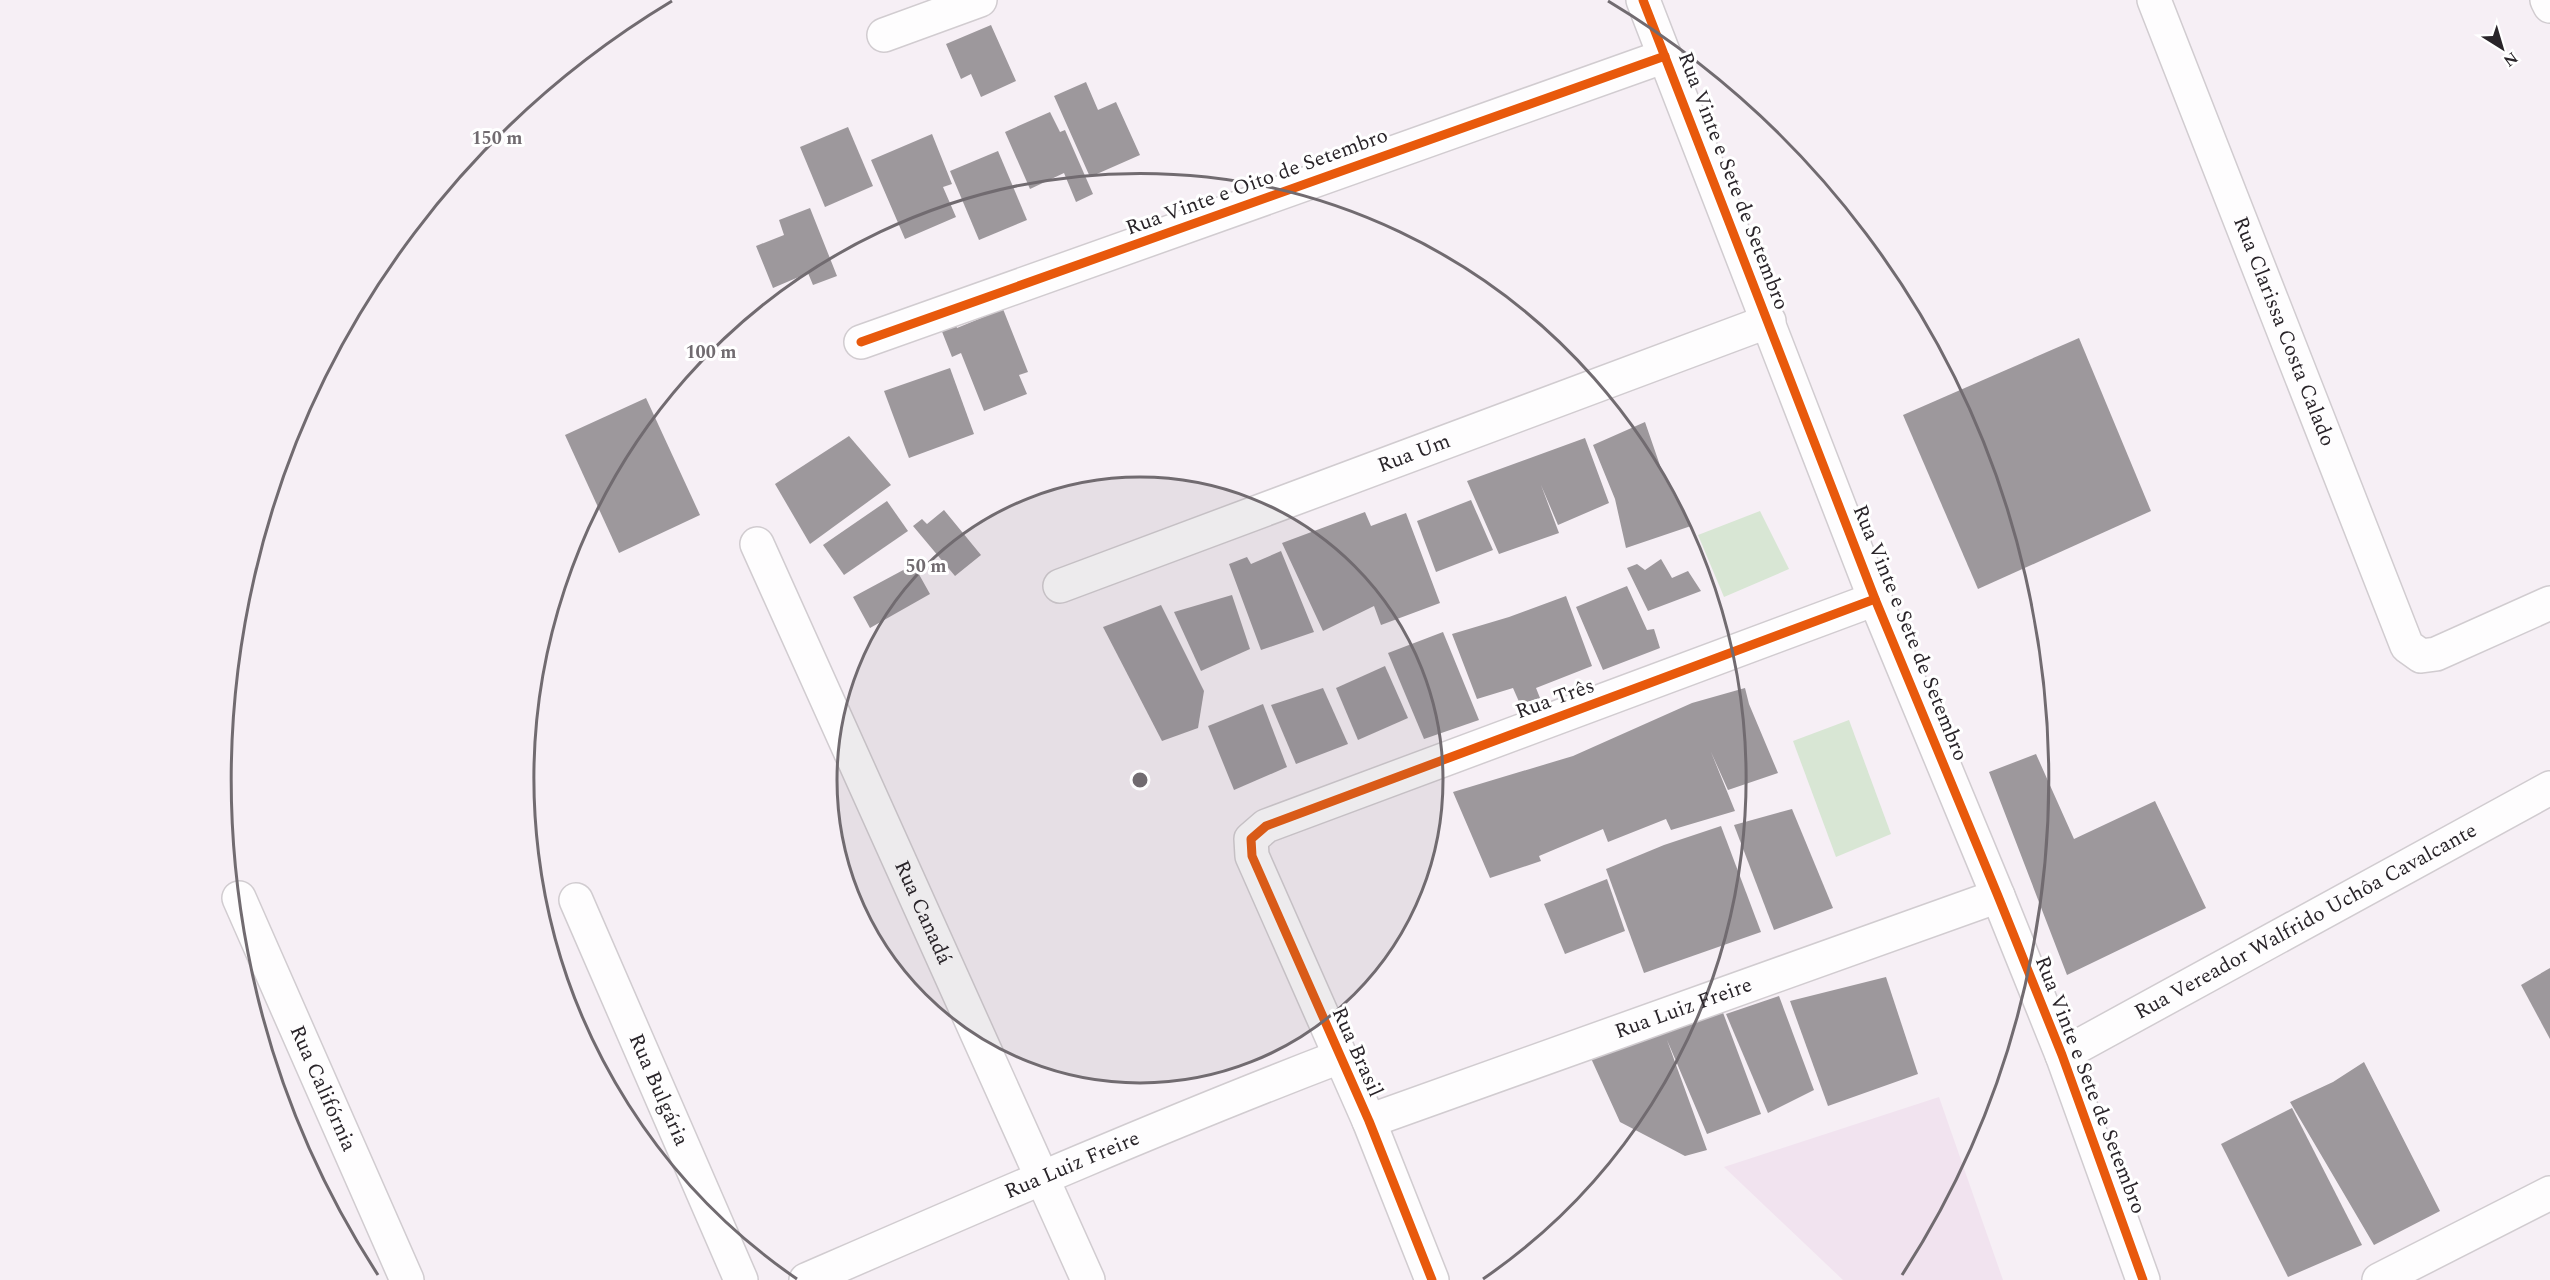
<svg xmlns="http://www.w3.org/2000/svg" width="2550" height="1280" viewBox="0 0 2550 1280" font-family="Spectral,serif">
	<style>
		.built { fill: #f1e3ef }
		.green { fill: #d8e6d4 }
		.building { fill: #9d989c }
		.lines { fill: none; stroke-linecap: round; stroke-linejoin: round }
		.street-casing { stroke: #d1ccd0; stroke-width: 36 }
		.primary-casing { stroke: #d1ccd0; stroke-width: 36 }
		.street { stroke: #fefdfe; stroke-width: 33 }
		.primary { stroke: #fefdfe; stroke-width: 33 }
		.cycleway-casing { stroke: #fff; stroke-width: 13 }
		.cycleway { stroke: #e8590c; stroke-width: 9 }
		.ring { fill: none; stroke: #716b70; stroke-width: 3 }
		.labels { text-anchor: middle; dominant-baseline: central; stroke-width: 6; stroke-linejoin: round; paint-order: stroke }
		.street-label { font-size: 21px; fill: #292429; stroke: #fff }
		.centre { fill: #716b70; stroke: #fff; stroke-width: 3 }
		.ring-label { font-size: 18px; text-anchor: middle; font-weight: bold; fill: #716b70; stroke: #fff; stroke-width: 6; stroke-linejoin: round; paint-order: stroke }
	</style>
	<rect width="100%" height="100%" fill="#f6eff5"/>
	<polygon class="built" points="1939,1097 2003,1280 1843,1280 1724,1167"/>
	<g class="green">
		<polygon points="1760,511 1789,569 1724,597 1698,535"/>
		<polygon points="1849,720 1891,834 1836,857 1793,741"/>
	</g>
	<g class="building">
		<polygon points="991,25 1016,81 981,97 971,74 961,79 946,44"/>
		<polygon points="1086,82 1098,110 1116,102 1140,155 1090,177 1054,96"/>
		<polygon points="1050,112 1060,132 1065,130 1093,194 1076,202 1064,173 1030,189 1005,132"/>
		<polygon points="848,127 873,186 825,207 800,147"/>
		<polygon points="932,134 952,184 943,187 956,217 905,239 871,160"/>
		<polygon points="998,151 1027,220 979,240 950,171"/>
		<polygon points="810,208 837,276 813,285 808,273 773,288 756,246 784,235 779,220"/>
		<polygon points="1003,309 1028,372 1019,375 1027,394 984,411 961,353 952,357 939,324 953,318 957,328"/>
		<polygon points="2079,338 2151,511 1978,589 1903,415"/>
		<polygon points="950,368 974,434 909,458 884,391"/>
		<polygon points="646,398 700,515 619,553 565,435"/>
		<polygon points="1645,422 1664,477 1691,526 1626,548 1615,499 1593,445"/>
		<polygon points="849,436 891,485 810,544 775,484"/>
		<polygon points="1585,438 1609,503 1558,525 1541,485 1559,533 1499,554 1467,481"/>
		<polygon points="1471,500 1493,550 1436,572 1417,521"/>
		<polygon points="887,501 908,531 844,575 823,545"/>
		<polygon points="944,510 981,555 955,576 913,526 922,519 927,524"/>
		<polygon points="1365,512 1371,526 1406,513 1440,603 1381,625 1374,606 1323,631 1282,543"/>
		<polygon points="1281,551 1314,632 1261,650 1229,564 1247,557 1251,564"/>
		<polygon points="1661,559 1672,578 1688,571 1701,591 1648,611 1627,568 1637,564 1645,570"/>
		<polygon points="907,568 910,573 916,569 930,594 870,628 853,597"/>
		<polygon points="1627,586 1647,630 1654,629 1660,648 1603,670 1576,607"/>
		<polygon points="1232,595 1250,649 1201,671 1174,612"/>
		<polygon points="1566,596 1592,666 1536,688 1540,698 1520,704 1513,688 1477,699 1452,634 1509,617"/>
		<polygon points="1161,605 1204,691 1198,728 1162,741 1103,627"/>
		<polygon points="1443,632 1479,720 1424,739 1388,653"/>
		<polygon points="1385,666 1408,718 1358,740 1336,688"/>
		<polygon points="1323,688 1348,744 1296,764 1271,705"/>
		<polygon points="1745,688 1749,704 1778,773 1728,790 1711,752 1735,811 1671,830 1666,819 1608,842 1603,829 1539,856 1541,861 1490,878 1453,792 1573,756 1692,703"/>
		<polygon points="1263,704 1287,767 1234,790 1208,726"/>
		<polygon points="2036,754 2074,839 2155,801 2206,908 2067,975 1989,772"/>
		<polygon points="1792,809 1833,908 1774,930 1734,825"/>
		<polygon points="1721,826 1761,932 1644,973 1606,869 1664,845"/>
		<polygon points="1607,879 1625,931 1565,954 1544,904"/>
		<polygon points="2550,968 2550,1039 2521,985"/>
		<polygon points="1886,977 1918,1074 1828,1106 1790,1001"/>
		<polygon points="1779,996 1814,1090 1768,1113 1726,1014"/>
		<polygon points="1722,1010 1761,1114 1707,1134 1667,1040 1707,1150 1685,1156 1620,1122 1589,1054"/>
		<polygon points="2364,1062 2440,1211 2374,1245 2290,1102 2333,1082"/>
		<polygon points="2292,1108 2362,1245 2288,1277 2221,1144"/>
	</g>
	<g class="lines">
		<g class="street-casing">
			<g id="street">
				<path id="s1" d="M2154,0L2407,646L2421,656L2436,654L2550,603"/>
				<polyline points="2547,0 2550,6"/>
				<polyline points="884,35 980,0"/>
				<polyline points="861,342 1665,56"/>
				<path id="s2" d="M757,544L1088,1280"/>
				<path id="s3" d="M1060,586L1769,321"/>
				<path id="s4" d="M239,898L407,1280"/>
				<path id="s5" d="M576,900L741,1280"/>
				<path id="s6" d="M2062,1055L2550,788"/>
				<path id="s7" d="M1369,1121L1998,896"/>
				<path id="s8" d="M806,1280C983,1203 1159,1126 1339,1057"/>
				<polyline points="1432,1280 1369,1121 1252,856 1251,839 1266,826 1875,599"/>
				<polyline points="2379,1280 2550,1193"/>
			</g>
		</g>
		<g class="primary-casing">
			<polyline id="primary" points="1643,0 1875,599 1998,896 2062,1055 2143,1280"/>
		</g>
		<use href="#street" class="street"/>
		<use href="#primary" class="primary"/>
		<g class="cycleway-casing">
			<g id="cycleway">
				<polyline points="1643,0 1875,599 1998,896 2062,1055 2143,1280"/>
				<polyline points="861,342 1665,56"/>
				<polyline points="1432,1280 1369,1121 1252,856 1251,839 1266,826 1875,599"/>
			</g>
		</g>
		<use href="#cycleway" class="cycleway"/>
	</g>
	<circle cx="1140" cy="780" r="303" fill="#716b70" fill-opacity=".12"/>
	<g class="ring">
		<circle cx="1140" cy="780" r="303"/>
		<path d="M797 1279A606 606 0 1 1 1483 1279"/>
		<path d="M378 1275A909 909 0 0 1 672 1M1608 1A909 909 0 0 1 1902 1275"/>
	</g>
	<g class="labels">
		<g class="street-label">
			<text transform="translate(1733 181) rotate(69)">Rua Vinte e Sete de Setembro</text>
			<text transform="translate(1257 182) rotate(-20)">Rua Vinte e Oito de Setembro</text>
			<text stroke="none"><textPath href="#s1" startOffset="356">Rua Clarissa Costa Calado</textPath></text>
			<text stroke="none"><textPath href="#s3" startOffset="378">Rua Um</textPath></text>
			<text transform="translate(1910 633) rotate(68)">Rua Vinte e Sete de Setembro</text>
			<text transform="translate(1555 699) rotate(-20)">Rua Três</text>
			<text stroke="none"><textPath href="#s2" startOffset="404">Rua Canadá</textPath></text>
			<text stroke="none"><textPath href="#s6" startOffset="278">Rua Vereador Walfrido Uchôa Cavalcante</textPath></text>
			<text stroke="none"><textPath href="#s7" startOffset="334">Rua Luiz Freire</textPath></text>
			<text transform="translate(1357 1052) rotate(66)">Rua Brasil</text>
			<text transform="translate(2090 1085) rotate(69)">Rua Vinte e Sete de Setembro</text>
			<text stroke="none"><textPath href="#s4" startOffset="208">Rua Califórnia</textPath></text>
			<text stroke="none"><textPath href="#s5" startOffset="207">Rua Bulgária</textPath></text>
			<text stroke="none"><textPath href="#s8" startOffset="290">Rua Luiz Freire</textPath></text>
		</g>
	</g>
	<circle cx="1140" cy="780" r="9" class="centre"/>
	<g class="ring-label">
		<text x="497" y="144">150 m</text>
		<text x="711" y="358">100 m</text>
		<text x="926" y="572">50 m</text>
	</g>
	<g transform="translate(2502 48) rotate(143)" stroke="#ffffff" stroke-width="4.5" paint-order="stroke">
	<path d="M0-4.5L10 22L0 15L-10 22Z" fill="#292429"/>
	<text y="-9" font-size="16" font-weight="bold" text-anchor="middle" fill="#292429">N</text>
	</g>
</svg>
